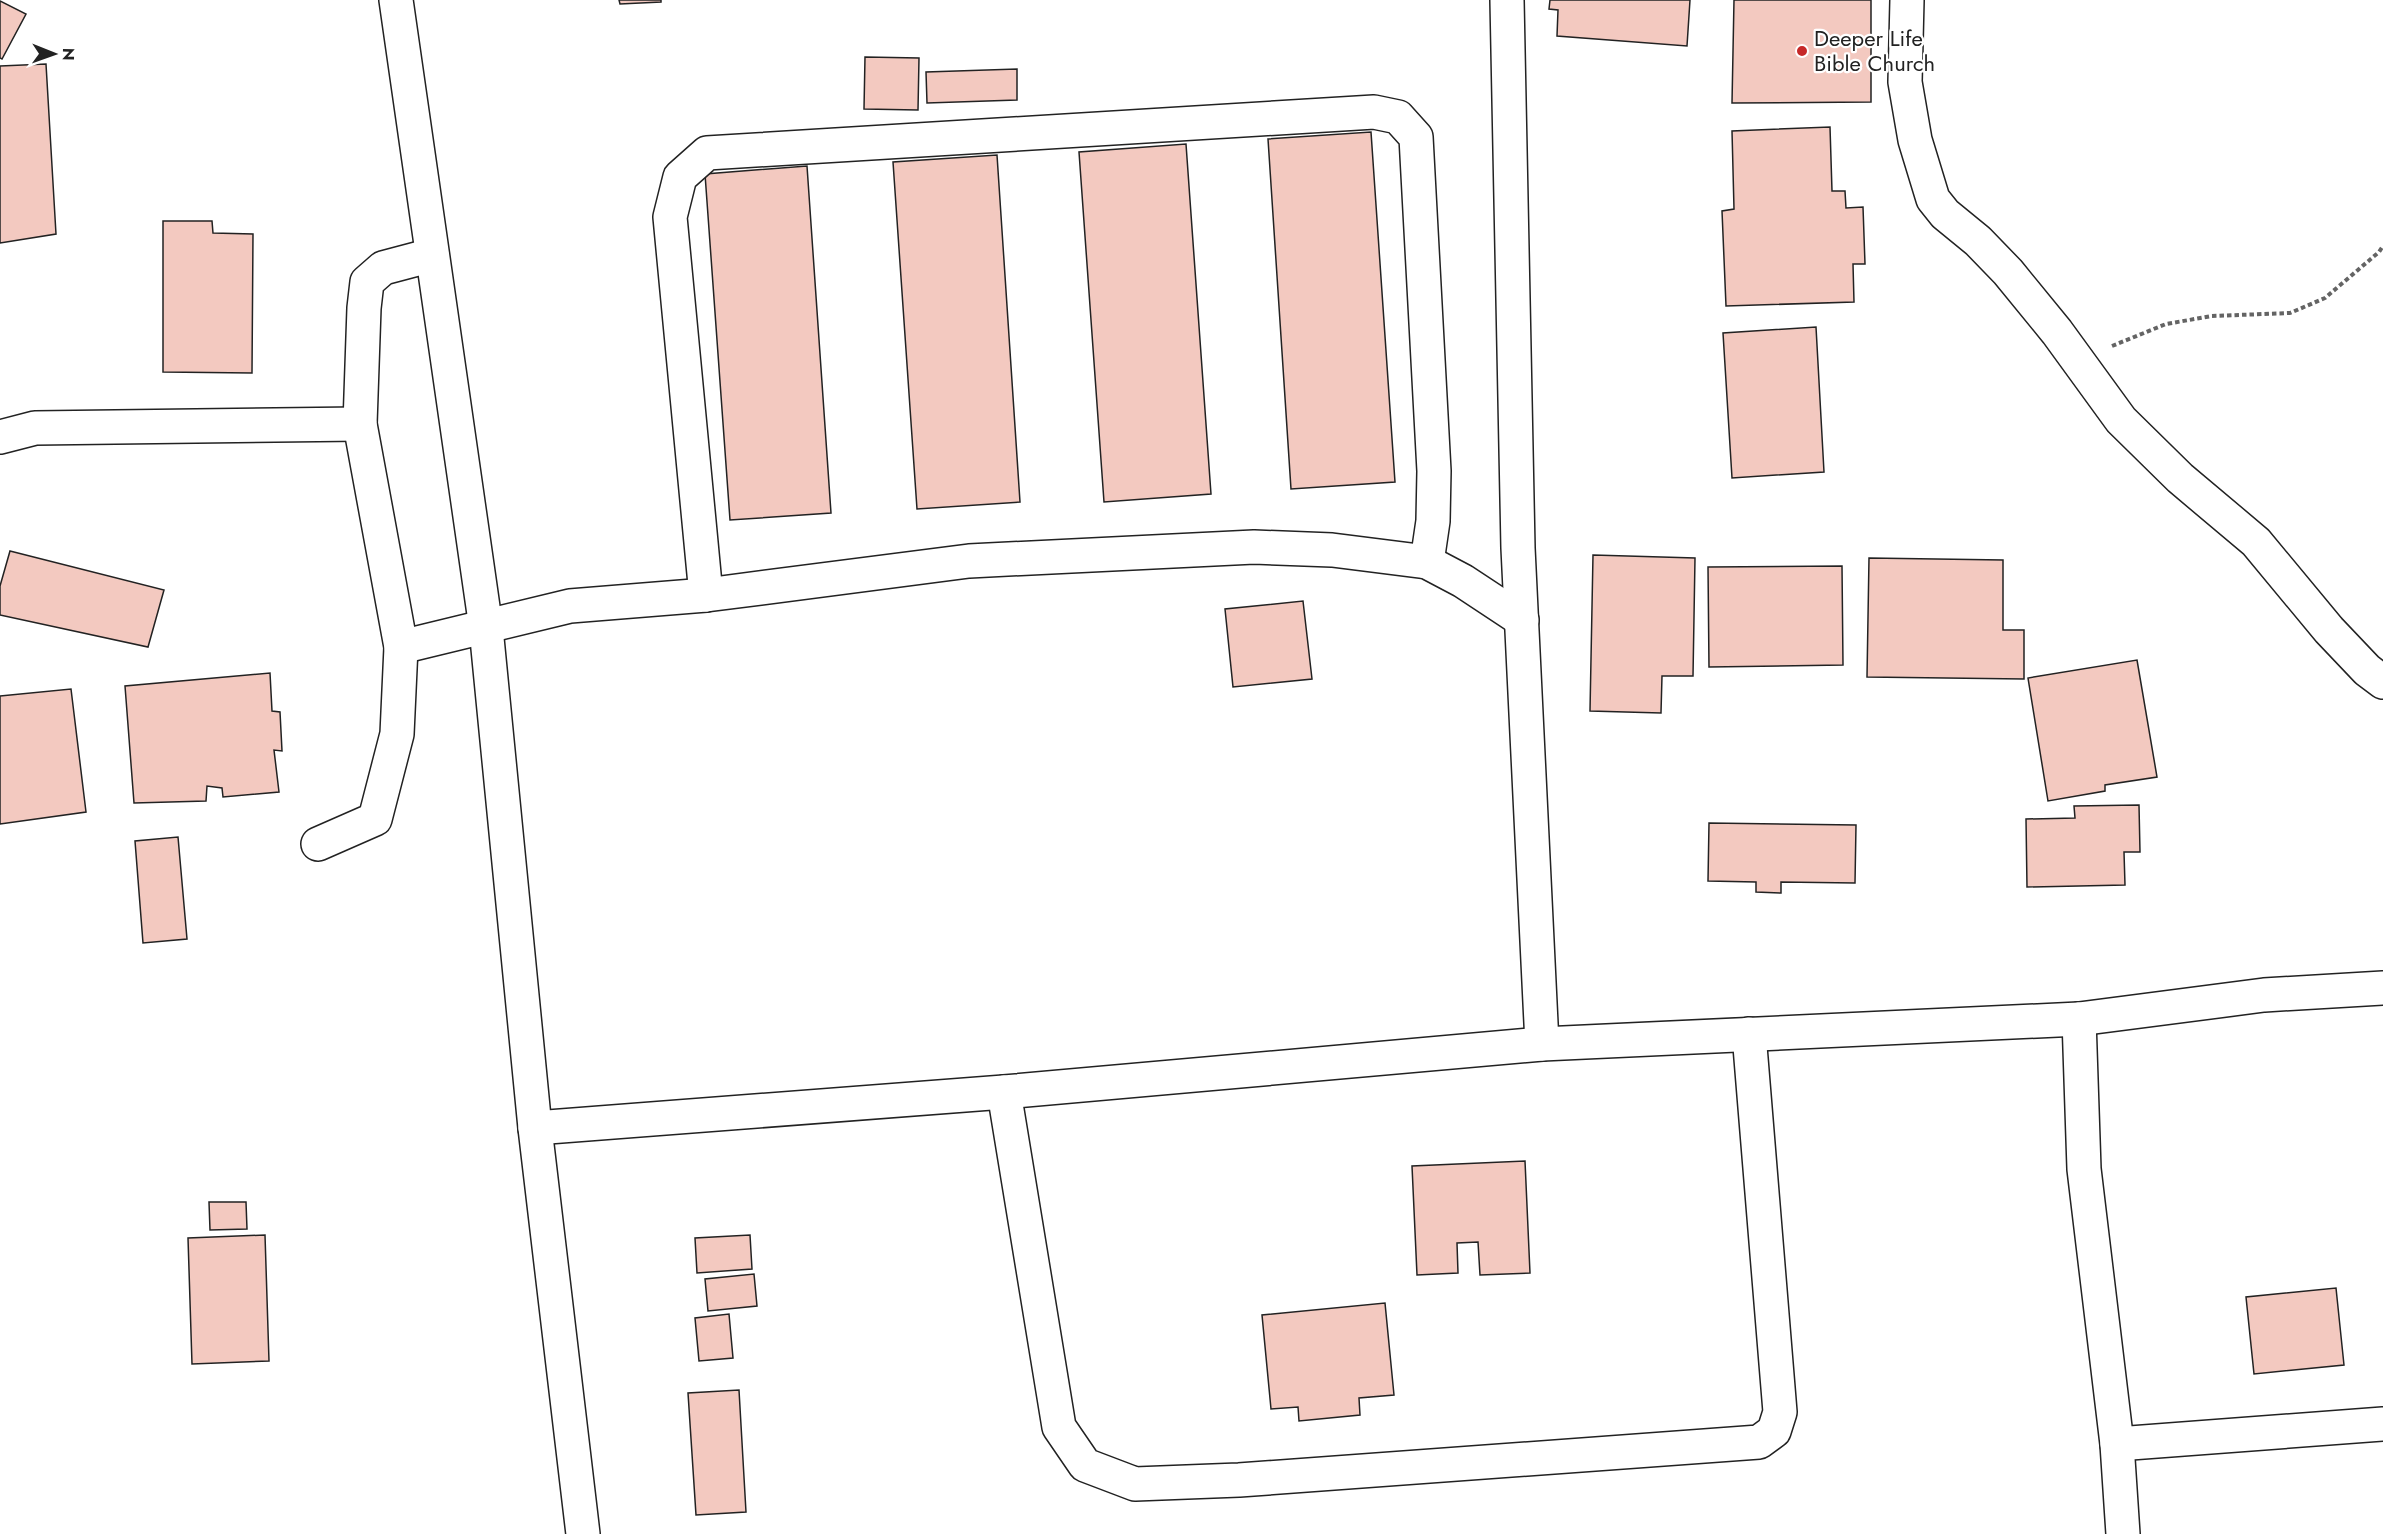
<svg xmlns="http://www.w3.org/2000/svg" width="2383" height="1534" viewBox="0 0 2383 1534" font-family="Jost,sans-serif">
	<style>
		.building { fill: #f3c9c0; stroke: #222; stroke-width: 1.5 }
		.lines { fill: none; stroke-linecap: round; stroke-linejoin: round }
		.minor-casing { stroke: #222; stroke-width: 36 }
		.path { stroke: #646464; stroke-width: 4; stroke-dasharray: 4.5 3; stroke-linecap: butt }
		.minor { stroke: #fff; stroke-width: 33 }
		.poi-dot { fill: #c62828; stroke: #fff; stroke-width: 2 }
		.labels { text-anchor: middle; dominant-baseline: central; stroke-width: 4.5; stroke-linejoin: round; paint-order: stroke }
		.poi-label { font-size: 22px; fill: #222; stroke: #fff; text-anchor: start }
	</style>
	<rect width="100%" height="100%" fill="#fff"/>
	<g class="building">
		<polygon points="619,0 661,0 661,2 620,4"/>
		<polygon points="1550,0 1690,0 1687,46 1557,36 1558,10 1549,9"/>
		<polygon points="1734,0 1871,0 1871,102 1732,103"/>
		<polygon points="0,1 26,14 2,59 0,58"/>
		<polygon points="865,57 919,58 918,110 864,109"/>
		<polygon points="46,64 56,234 0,243 0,66"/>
		<polygon points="1017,69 1017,100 927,103 926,72"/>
		<polygon points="1830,127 1832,191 1845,191 1846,208 1863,207 1865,264 1853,264 1854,302 1726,306 1722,211 1734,209 1732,131"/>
		<polygon points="1371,132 1395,482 1291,489 1268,139"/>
		<polygon points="1186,144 1211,494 1104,502 1079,152"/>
		<polygon points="997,155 1020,502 917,509 893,162"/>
		<polygon points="807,166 831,513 730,520 705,174"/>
		<polygon points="163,221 212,221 213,233 253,234 252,373 163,372"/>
		<polygon points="1816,327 1824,472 1732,478 1723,333"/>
		<polygon points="10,551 164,590 148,647 0,615 0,586"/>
		<polygon points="1593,555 1695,558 1693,676 1662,676 1661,713 1590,711"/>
		<polygon points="1869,558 2003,560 2003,630 2024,630 2024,679 1867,677"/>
		<polygon points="1842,566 1843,665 1709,667 1708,567"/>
		<polygon points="1303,601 1312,679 1233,687 1225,609"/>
		<polygon points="2137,660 2157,777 2105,785 2105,791 2048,801 2028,678"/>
		<polygon points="270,673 272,711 280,712 282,751 274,750 279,792 223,797 222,788 207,786 206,801 134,803 125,686"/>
		<polygon points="71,689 86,812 0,824 0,696"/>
		<polygon points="2139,805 2140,852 2124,852 2125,885 2027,887 2026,819 2075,818 2074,806"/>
		<polygon points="1709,823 1856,825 1855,883 1781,882 1781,893 1756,892 1756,882 1708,881"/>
		<polygon points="178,837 187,939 143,943 135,841"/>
		<polygon points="1525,1161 1530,1273 1480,1275 1478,1242 1457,1243 1458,1273 1417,1275 1412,1166"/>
		<polygon points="209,1202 246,1202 247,1229 210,1230"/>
		<polygon points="265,1235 269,1361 192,1364 188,1238"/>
		<polygon points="750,1235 752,1269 697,1273 695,1238"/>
		<polygon points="754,1274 757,1306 708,1311 705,1279"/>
		<polygon points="2336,1288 2344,1365 2254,1374 2246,1297"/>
		<polygon points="1385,1303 1394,1395 1359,1398 1360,1415 1299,1421 1298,1407 1271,1409 1262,1315"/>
		<polygon points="729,1314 733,1358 699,1361 695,1318"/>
		<polygon points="739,1390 746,1512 696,1515 688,1393"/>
	</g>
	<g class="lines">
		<g class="minor-casing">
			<g id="minor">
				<polyline points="396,0 486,628 535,1128 583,1534"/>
				<polyline points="1507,0 1518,548 1542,1044"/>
				<polyline points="1907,0 1905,82 1915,140 1933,199 1945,214 1978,241 2008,272 2057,332 2121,420 2180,478 2256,542 2329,630 2367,670 2383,682"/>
				<polyline points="0,437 35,428 360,424"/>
				<polyline points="706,595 670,217 680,177 707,153 1374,112 1398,117 1416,137 1434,471 1433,521 1427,562"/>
				<polyline points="401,647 570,606 706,595 969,561 1254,547 1332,550 1427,562 1463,581 1522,620"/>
				<polyline points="318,844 375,819 397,734 401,647 360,424 364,308 367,282 383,268 432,255"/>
				<polyline points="2079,1019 2084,1169 2117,1444 2123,1534"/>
				<polyline points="1004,1092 1059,1427 1085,1465 1135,1484 1239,1480 1759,1442 1774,1431 1780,1412 1749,1034"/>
				<polyline points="535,1128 1004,1092 1542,1044 2079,1019 2264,995 2383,988"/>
				<polyline points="2117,1444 2383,1424"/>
			</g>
		</g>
		<polyline class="path" points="2112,346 2166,324 2212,316 2290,313 2325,298 2379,252 2383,246"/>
		<use href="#minor" class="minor"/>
	</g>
	<circle class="poi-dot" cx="1802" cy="51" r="6"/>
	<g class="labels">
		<g class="poi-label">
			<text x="1814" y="38">Deeper Life<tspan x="1814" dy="25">Bible Church</tspan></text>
		</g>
	</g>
	<g transform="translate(54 54) rotate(91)" stroke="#ffffff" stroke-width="4.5" paint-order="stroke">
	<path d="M0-4.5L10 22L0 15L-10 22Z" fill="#222222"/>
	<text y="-9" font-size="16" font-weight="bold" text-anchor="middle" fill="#222222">N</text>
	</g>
</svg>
